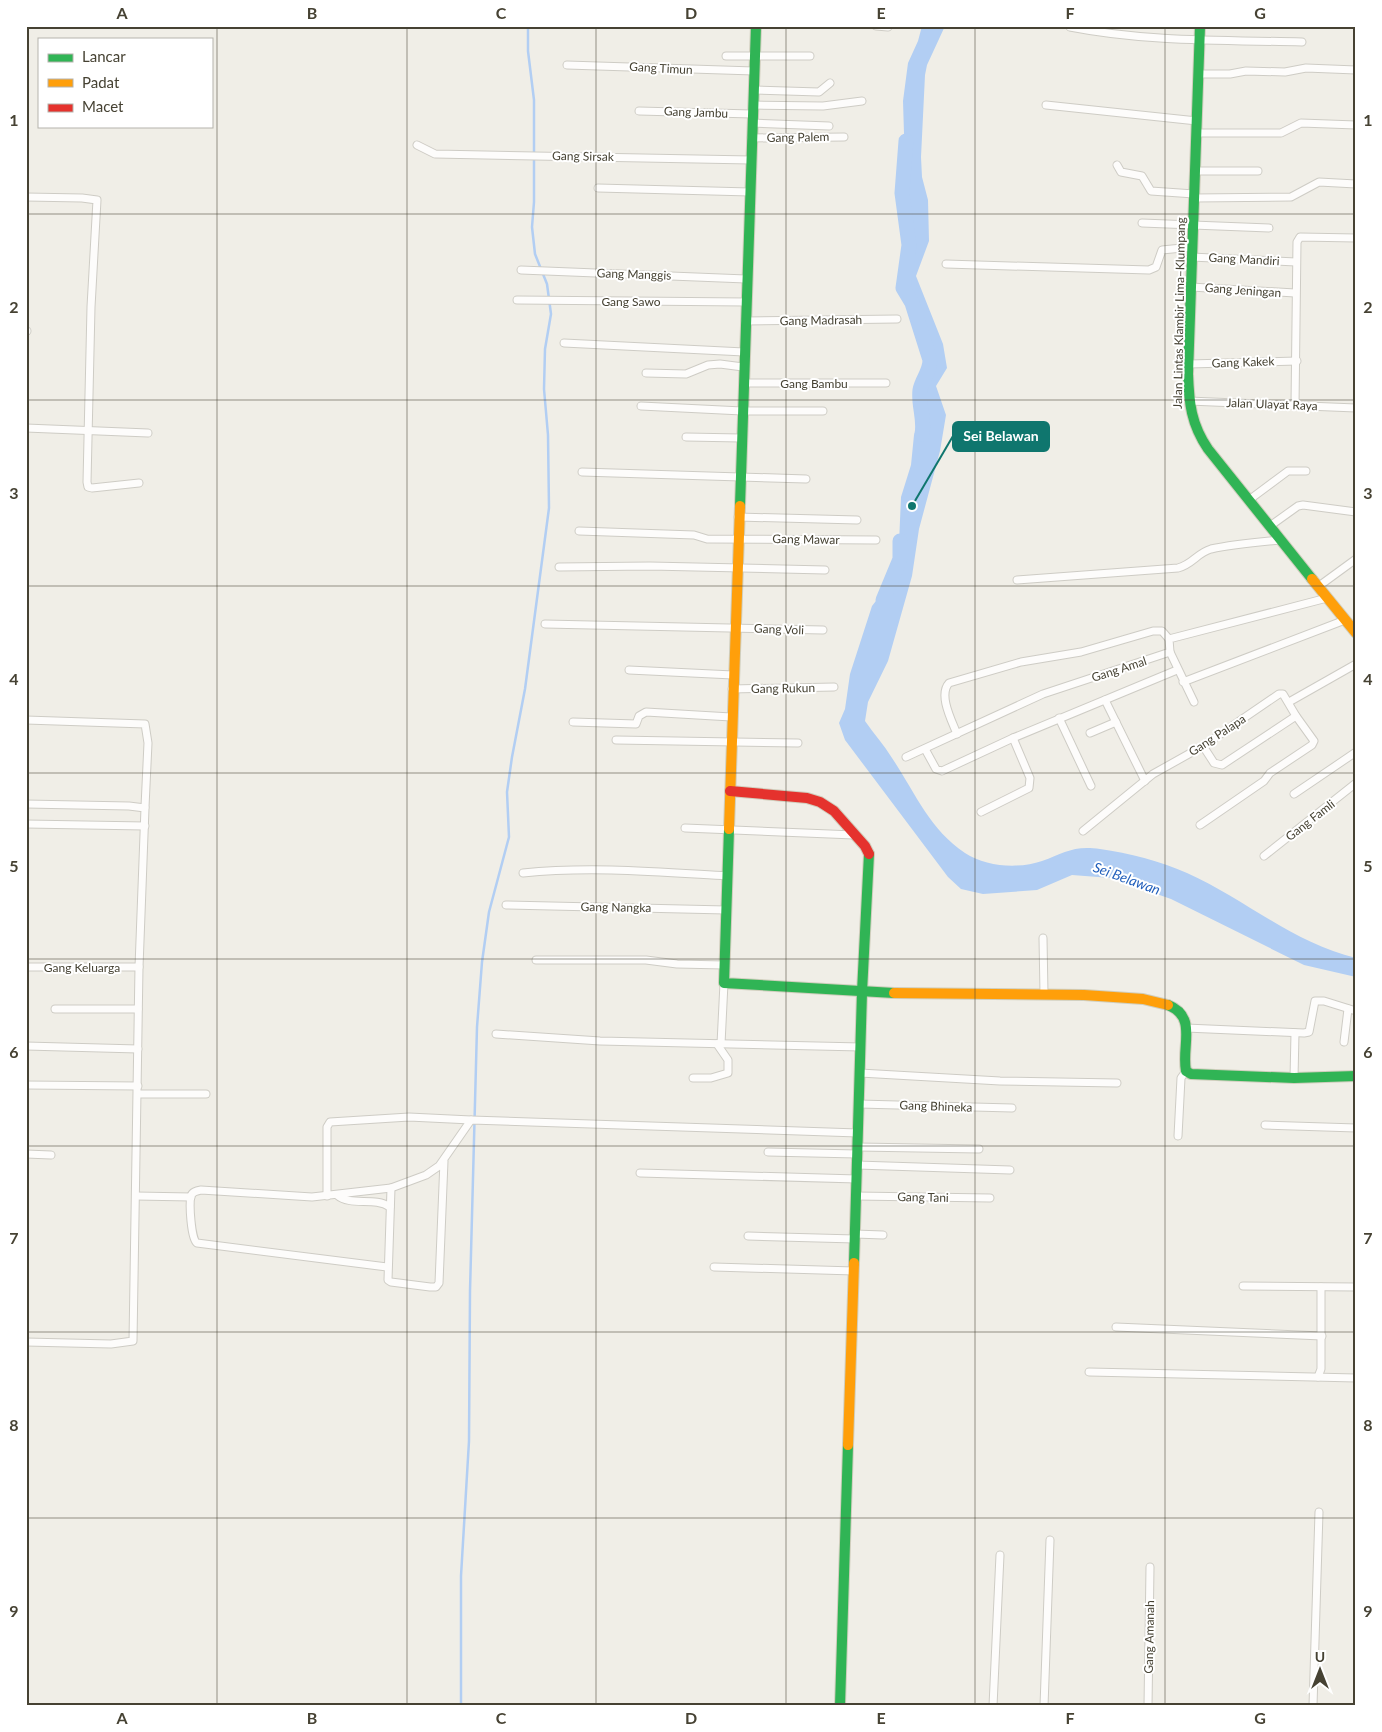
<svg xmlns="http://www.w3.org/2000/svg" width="1382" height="1732" viewBox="0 0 1382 1732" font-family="Lato,sans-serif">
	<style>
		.water { fill: #b2cef3 }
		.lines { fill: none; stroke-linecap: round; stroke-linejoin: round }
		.stream { stroke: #b2cef3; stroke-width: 2.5 }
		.river { stroke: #b2cef3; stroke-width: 15 }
		.street-casing { stroke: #ceccc5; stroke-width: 9 }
		.fast-casing { stroke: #d0cebd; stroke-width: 12 }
		.slow-casing { stroke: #d0cebd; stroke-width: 12 }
		.jam-casing { stroke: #d0cebd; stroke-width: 12 }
		.street { stroke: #fdfcfb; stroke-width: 7 }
		.fast { stroke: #30b455; stroke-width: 10 }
		.slow { stroke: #ff9f0a; stroke-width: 10 }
		.jam { stroke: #e5322d; stroke-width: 10 }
		.grid { fill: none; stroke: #464233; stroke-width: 1; stroke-opacity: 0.55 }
		.labels { text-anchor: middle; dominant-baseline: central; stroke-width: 4; stroke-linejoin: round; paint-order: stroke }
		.street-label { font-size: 12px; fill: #464233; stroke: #fff }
		.water-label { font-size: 14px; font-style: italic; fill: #215fbc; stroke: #fff }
		.leader { fill: none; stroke: #0f766e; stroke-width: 2 }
		.callout-dot { fill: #0f766e; stroke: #fff; stroke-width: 2 }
		.callout { fill: #0f766e; stroke: #0f766e; stroke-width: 2 }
		.callout-label { font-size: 14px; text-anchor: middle; font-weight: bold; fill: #fff }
		.neatline { fill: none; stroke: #464233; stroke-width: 2 }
		.grid-label { font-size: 16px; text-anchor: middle; font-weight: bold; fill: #464233 }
	</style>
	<rect width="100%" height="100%" fill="#f0eee7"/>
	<path class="water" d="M922,26H945L927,65L925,75L921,157L922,177L928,200L929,241L916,276L943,344L947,368L936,386L946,415L940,451L919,529L912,576L888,661L868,702L865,721C874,734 884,745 892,758C915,792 929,829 965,853C986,867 1019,869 1042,861C1064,853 1074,845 1100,849C1129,853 1160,861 1187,873C1245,899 1293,943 1356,958V977L1304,965L1171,899L1111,878L1072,875L1037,890L983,894L961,889L948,877L845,740L839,723L845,709L850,674L872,606L894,578L898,567L901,497L911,465L914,435L922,414L924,390L933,360L926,349V334L909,297L906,277L907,232L903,101L908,63L918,41Z"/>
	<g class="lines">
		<polyline class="stream" points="461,1706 461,1576 469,1441 470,1291 477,1027 482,962 489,912 509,837 507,792 512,757 525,689 549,508 548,435 544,389 545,349 551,314 547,284 535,254 532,227 534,202 534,100 528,51 528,26"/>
		<g class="river">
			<path d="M906,141L902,193L909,245L903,288L912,303L930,360C930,372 922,379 920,390C918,405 925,419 922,434"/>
			<polyline points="883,600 900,559 900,541"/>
		</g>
		<g class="street-casing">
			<g id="street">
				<polyline points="876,26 888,27"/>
				<path d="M1070,27C1146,42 1225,40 1302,42"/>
				<polyline points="726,56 810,56"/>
				<polyline points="567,65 754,71"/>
				<polyline points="1198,74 1230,74 1246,71 1285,72 1306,68 1356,70"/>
				<polyline points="753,90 819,92 830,83"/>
				<polyline points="753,105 823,106 862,101"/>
				<polyline points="1046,105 1197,121"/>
				<polyline points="639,111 752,114"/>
				<polyline points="752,123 829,126"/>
				<polyline points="1196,133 1281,133 1301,123 1356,125"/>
				<polyline points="751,138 844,137"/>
				<polyline points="417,145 435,154 751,160"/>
				<polyline points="1117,165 1121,172 1142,176 1151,191 1194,194"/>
				<polyline points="1195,171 1258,171"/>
				<polyline points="598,188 750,192"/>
				<polyline points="26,197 82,198 97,200 91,307 87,482 88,487 92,488 139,483"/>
				<polyline points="1194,198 1291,197 1319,182 1356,184"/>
				<polyline points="1142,223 1269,228"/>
				<polyline points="1191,257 1296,262"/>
				<polyline points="946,264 1149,270 1156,267 1162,250 1192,247"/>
				<polyline points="521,270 746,279"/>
				<polyline points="1191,287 1295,293"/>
				<polyline points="517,300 746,302"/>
				<polyline points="745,321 897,319"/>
				<polyline points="26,331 27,331"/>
				<polyline points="564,343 744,352"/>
				<polyline points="1189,364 1297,361"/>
				<polyline points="646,373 686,374 708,365 720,364 743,367"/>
				<polyline points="743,383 886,383"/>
				<polyline points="1189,401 1356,408"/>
				<polyline points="1295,405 1297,242 1300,237 1356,238"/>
				<polyline points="641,406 742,411 823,411"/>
				<polyline points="26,428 148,433"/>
				<polyline points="686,437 741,438"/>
				<polyline points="582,472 806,479"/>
				<polyline points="1249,500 1288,471 1306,471"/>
				<polyline points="738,517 857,520"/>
				<polyline points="1270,526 1298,506 1303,505 1356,512"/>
				<polyline points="579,531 694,535 707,539 876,540"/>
				<polyline points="559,567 650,566 825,570"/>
				<path d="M1017,580L1178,568C1193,564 1197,553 1211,549C1233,544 1258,542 1280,540"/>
				<polyline points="1319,586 1356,559"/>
				<polyline points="545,624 823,630"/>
				<polyline points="1170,652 1194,702"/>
				<polyline points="629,670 733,675"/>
				<polyline points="1183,682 1345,620"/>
				<polyline points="732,689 834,687"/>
				<polyline points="1105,700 1145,781"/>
				<polyline points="1289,702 1356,664"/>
				<polyline points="1059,718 1091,786"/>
				<polyline points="26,720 145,724 148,743 145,807"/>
				<polyline points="573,722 636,724 639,716 646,712 731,717"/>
				<polyline points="1090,733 1116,722"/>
				<path d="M957,734C952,721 938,695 949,683L1021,662L1081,652L1153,631H1162L1169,639"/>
				<polyline points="616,740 798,743"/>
				<polyline points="925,749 936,769 942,771 1013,738 1177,670"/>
				<polyline points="906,757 1043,694 1170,652 1169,639 1327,598"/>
				<polyline points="1294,794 1356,752"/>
				<polyline points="26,804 129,806 145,808 139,967 133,1341 111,1344 26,1342"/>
				<polyline points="981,812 1029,788 1030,778 1013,738"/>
				<polyline points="26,824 145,826"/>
				<polyline points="1200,825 1264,781 1270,773 1312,745 1314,741 1296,716 1222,765 1214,763 1203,746"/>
				<polyline points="685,828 854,835"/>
				<polyline points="1083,831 1153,774 1203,746 1279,694 1283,694 1296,716"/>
				<polyline points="1264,856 1356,783"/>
				<path d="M523,873C591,866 659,872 727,876"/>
				<polyline points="506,905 726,910"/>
				<polyline points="1043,938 1044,994"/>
				<polyline points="536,960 646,960 677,964 724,965"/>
				<polyline points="26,967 139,967"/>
				<polyline points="55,1009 138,1009"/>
				<polyline points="1186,1028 1304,1033 1309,1032 1315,1001 1324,1001 1356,1011"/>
				<polyline points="496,1034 600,1041 861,1047"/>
				<polyline points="1344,1042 1348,1009"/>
				<polyline points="721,1044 724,983"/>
				<polyline points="26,1046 138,1049"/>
				<polyline points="860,1073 1000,1081 1117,1083"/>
				<polyline points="693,1078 711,1078 728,1073 728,1060 717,1044"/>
				<polyline points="1294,1078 1295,1033"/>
				<polyline points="26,1085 138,1086"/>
				<polyline points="138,1094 206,1094"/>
				<polyline points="859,1104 1012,1108"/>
				<polyline points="1265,1125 1356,1128"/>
				<polyline points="1178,1136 1181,1078 1186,1071"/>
				<polyline points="858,1147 979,1149"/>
				<polyline points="768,1152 857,1154"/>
				<polyline points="26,1154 51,1155"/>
				<polyline points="444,1161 439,1283 436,1287 430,1287 391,1282 388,1280 391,1188 426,1175 439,1166 471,1120 858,1133"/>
				<polyline points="857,1165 1010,1170"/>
				<polyline points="640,1173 857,1179"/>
				<path d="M337,1195C351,1207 374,1196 390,1207"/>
				<polyline points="136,1196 191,1197"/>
				<polyline points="327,1196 327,1127 330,1122 409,1117 471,1120"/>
				<polyline points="856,1196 990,1198"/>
				<polyline points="855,1234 883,1235"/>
				<polyline points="748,1236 855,1239"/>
				<path d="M387,1267L197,1243C191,1239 189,1204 191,1196C192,1192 196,1191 201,1190L312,1197L391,1188"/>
				<polyline points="714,1267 854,1271"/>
				<polyline points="1243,1286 1356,1287"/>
				<polyline points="1116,1327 1322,1336"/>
				<polyline points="1089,1372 1356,1378"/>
				<polyline points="1318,1377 1321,1369 1321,1287"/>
				<polyline points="993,1706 1000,1555"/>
				<polyline points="1044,1706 1050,1540"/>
				<polyline points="1148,1706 1150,1567"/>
				<polyline points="1313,1706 1319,1512"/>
			</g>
		</g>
		<g class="fast-casing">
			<g id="fast">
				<path d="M1200,26L1188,374C1189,403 1191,424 1208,449L1312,579"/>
				<polyline points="740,506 756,26"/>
				<polyline points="729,829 724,983 894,993"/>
				<path d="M1168,1005C1198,1017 1181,1046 1186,1071L1191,1074L1294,1078L1356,1076"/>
				<polyline points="854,1263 862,992 869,854"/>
				<polyline points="840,1706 848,1445"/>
			</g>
		</g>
		<g class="slow-casing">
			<g id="slow">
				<polyline points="1312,579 1356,633"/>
				<polyline points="729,829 740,506"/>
				<polyline points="894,993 1084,995 1143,999 1168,1005"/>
				<polyline points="848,1445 854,1263"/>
			</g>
		</g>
		<g class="jam-casing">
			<polyline id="jam" points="730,791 807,798 820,802 834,811 865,846 869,854"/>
		</g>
		<use href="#street" class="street"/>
		<use href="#fast" class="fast"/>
		<use href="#slow" class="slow"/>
		<use href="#jam" class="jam"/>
	</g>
	<path class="grid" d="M217,26V1706M407,26V1706M596,26V1706M786,26V1706M975,26V1706M1165,26V1706M26,214H1356M26,400H1356M26,586H1356M26,773H1356M26,959H1356M26,1146H1356M26,1332H1356M26,1518H1356"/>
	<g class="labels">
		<g class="street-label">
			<text transform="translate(661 68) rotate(3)">Gang Timun</text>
			<text transform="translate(696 112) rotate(2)">Gang Jambu</text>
			<text transform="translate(798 137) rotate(-1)">Gang Palem</text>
			<text transform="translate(583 156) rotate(1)">Gang Sirsak</text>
			<text transform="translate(1244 259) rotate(3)">Gang Mandiri</text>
			<text transform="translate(634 274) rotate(2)">Gang Manggis</text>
			<text transform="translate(1243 290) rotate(4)">Gang Jeningan</text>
			<text x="631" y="301">Gang Sawo</text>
			<text transform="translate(1179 313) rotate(-89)">Jalan Lintas Klambir Lima–Klumpang</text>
			<text transform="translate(821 320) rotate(-1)">Gang Madrasah</text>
			<text transform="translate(1243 362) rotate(-2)">Gang Kakek</text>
			<text x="814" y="383">Gang Bambu</text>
			<text transform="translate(1272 404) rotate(2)">Jalan Ulayat Raya</text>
			<text transform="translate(806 539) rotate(1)">Gang Mawar</text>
			<text transform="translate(779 629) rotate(2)">Gang Voli</text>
			<text transform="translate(1119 669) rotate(-18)">Gang Amal</text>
			<text transform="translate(783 688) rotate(-1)">Gang Rukun</text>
			<text transform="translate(1217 735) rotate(-33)">Gang Palapa</text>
			<text transform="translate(1310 820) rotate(-38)">Gang Famli</text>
			<text transform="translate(616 907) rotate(1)">Gang Nangka</text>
			<text x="82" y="967">Gang Keluarga</text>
			<text transform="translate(936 1106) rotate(2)">Gang Bhineka</text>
			<text transform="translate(923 1197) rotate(1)">Gang Tani</text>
			<text transform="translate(1149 1637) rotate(-89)">Gang Amanah</text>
		</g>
		<g class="water-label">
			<text transform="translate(1127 878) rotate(20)">Sei Belawan</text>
		</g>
	</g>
	<path class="leader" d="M912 506L953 436"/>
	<circle class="callout-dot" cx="912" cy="506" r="5"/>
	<rect class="callout" x="953" y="422" width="96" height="29" rx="5"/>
	<g class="callout-label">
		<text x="1001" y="441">Sei Belawan</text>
	</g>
	<rect width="1382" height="1732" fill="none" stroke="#ffffff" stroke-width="55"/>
	<rect x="38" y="38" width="175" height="90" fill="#ffffff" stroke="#b5b3ad"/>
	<rect x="48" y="54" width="25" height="8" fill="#30b455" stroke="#b5b3ad"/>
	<text x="82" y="62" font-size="15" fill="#464233">Lancar</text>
	<rect x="48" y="79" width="25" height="8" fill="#ff9f0a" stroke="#b5b3ad"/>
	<text x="82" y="88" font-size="15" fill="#464233">Padat</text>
	<rect x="48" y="104" width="25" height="8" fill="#e5322d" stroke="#b5b3ad"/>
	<text x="82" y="112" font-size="15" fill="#464233">Macet</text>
	<g transform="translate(1320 1670)" stroke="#ffffff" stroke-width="4" paint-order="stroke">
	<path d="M0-4L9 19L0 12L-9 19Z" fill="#464233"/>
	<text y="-8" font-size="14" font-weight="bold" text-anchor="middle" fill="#464233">U</text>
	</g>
	<rect x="28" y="28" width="1326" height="1676" class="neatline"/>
	<g class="grid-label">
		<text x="122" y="19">A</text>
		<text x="312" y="19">B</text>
		<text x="501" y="19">C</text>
		<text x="691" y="19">D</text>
		<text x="881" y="19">E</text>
		<text x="1070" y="19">F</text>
		<text x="1260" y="19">G</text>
		<text x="14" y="126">1</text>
		<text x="1368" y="126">1</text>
		<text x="14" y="313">2</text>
		<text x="1368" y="313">2</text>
		<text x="14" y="499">3</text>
		<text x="1368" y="499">3</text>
		<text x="14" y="685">4</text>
		<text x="1368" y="685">4</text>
		<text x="14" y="872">5</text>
		<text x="1368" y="872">5</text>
		<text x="14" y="1058">6</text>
		<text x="1368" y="1058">6</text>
		<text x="14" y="1244">7</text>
		<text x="1368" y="1244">7</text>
		<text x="14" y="1431">8</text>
		<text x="1368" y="1431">8</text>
		<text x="14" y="1617">9</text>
		<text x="1368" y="1617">9</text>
		<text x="122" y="1724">A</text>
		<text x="312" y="1724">B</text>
		<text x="501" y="1724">C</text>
		<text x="691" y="1724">D</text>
		<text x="881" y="1724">E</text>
		<text x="1070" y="1724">F</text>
		<text x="1260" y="1724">G</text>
	</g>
</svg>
